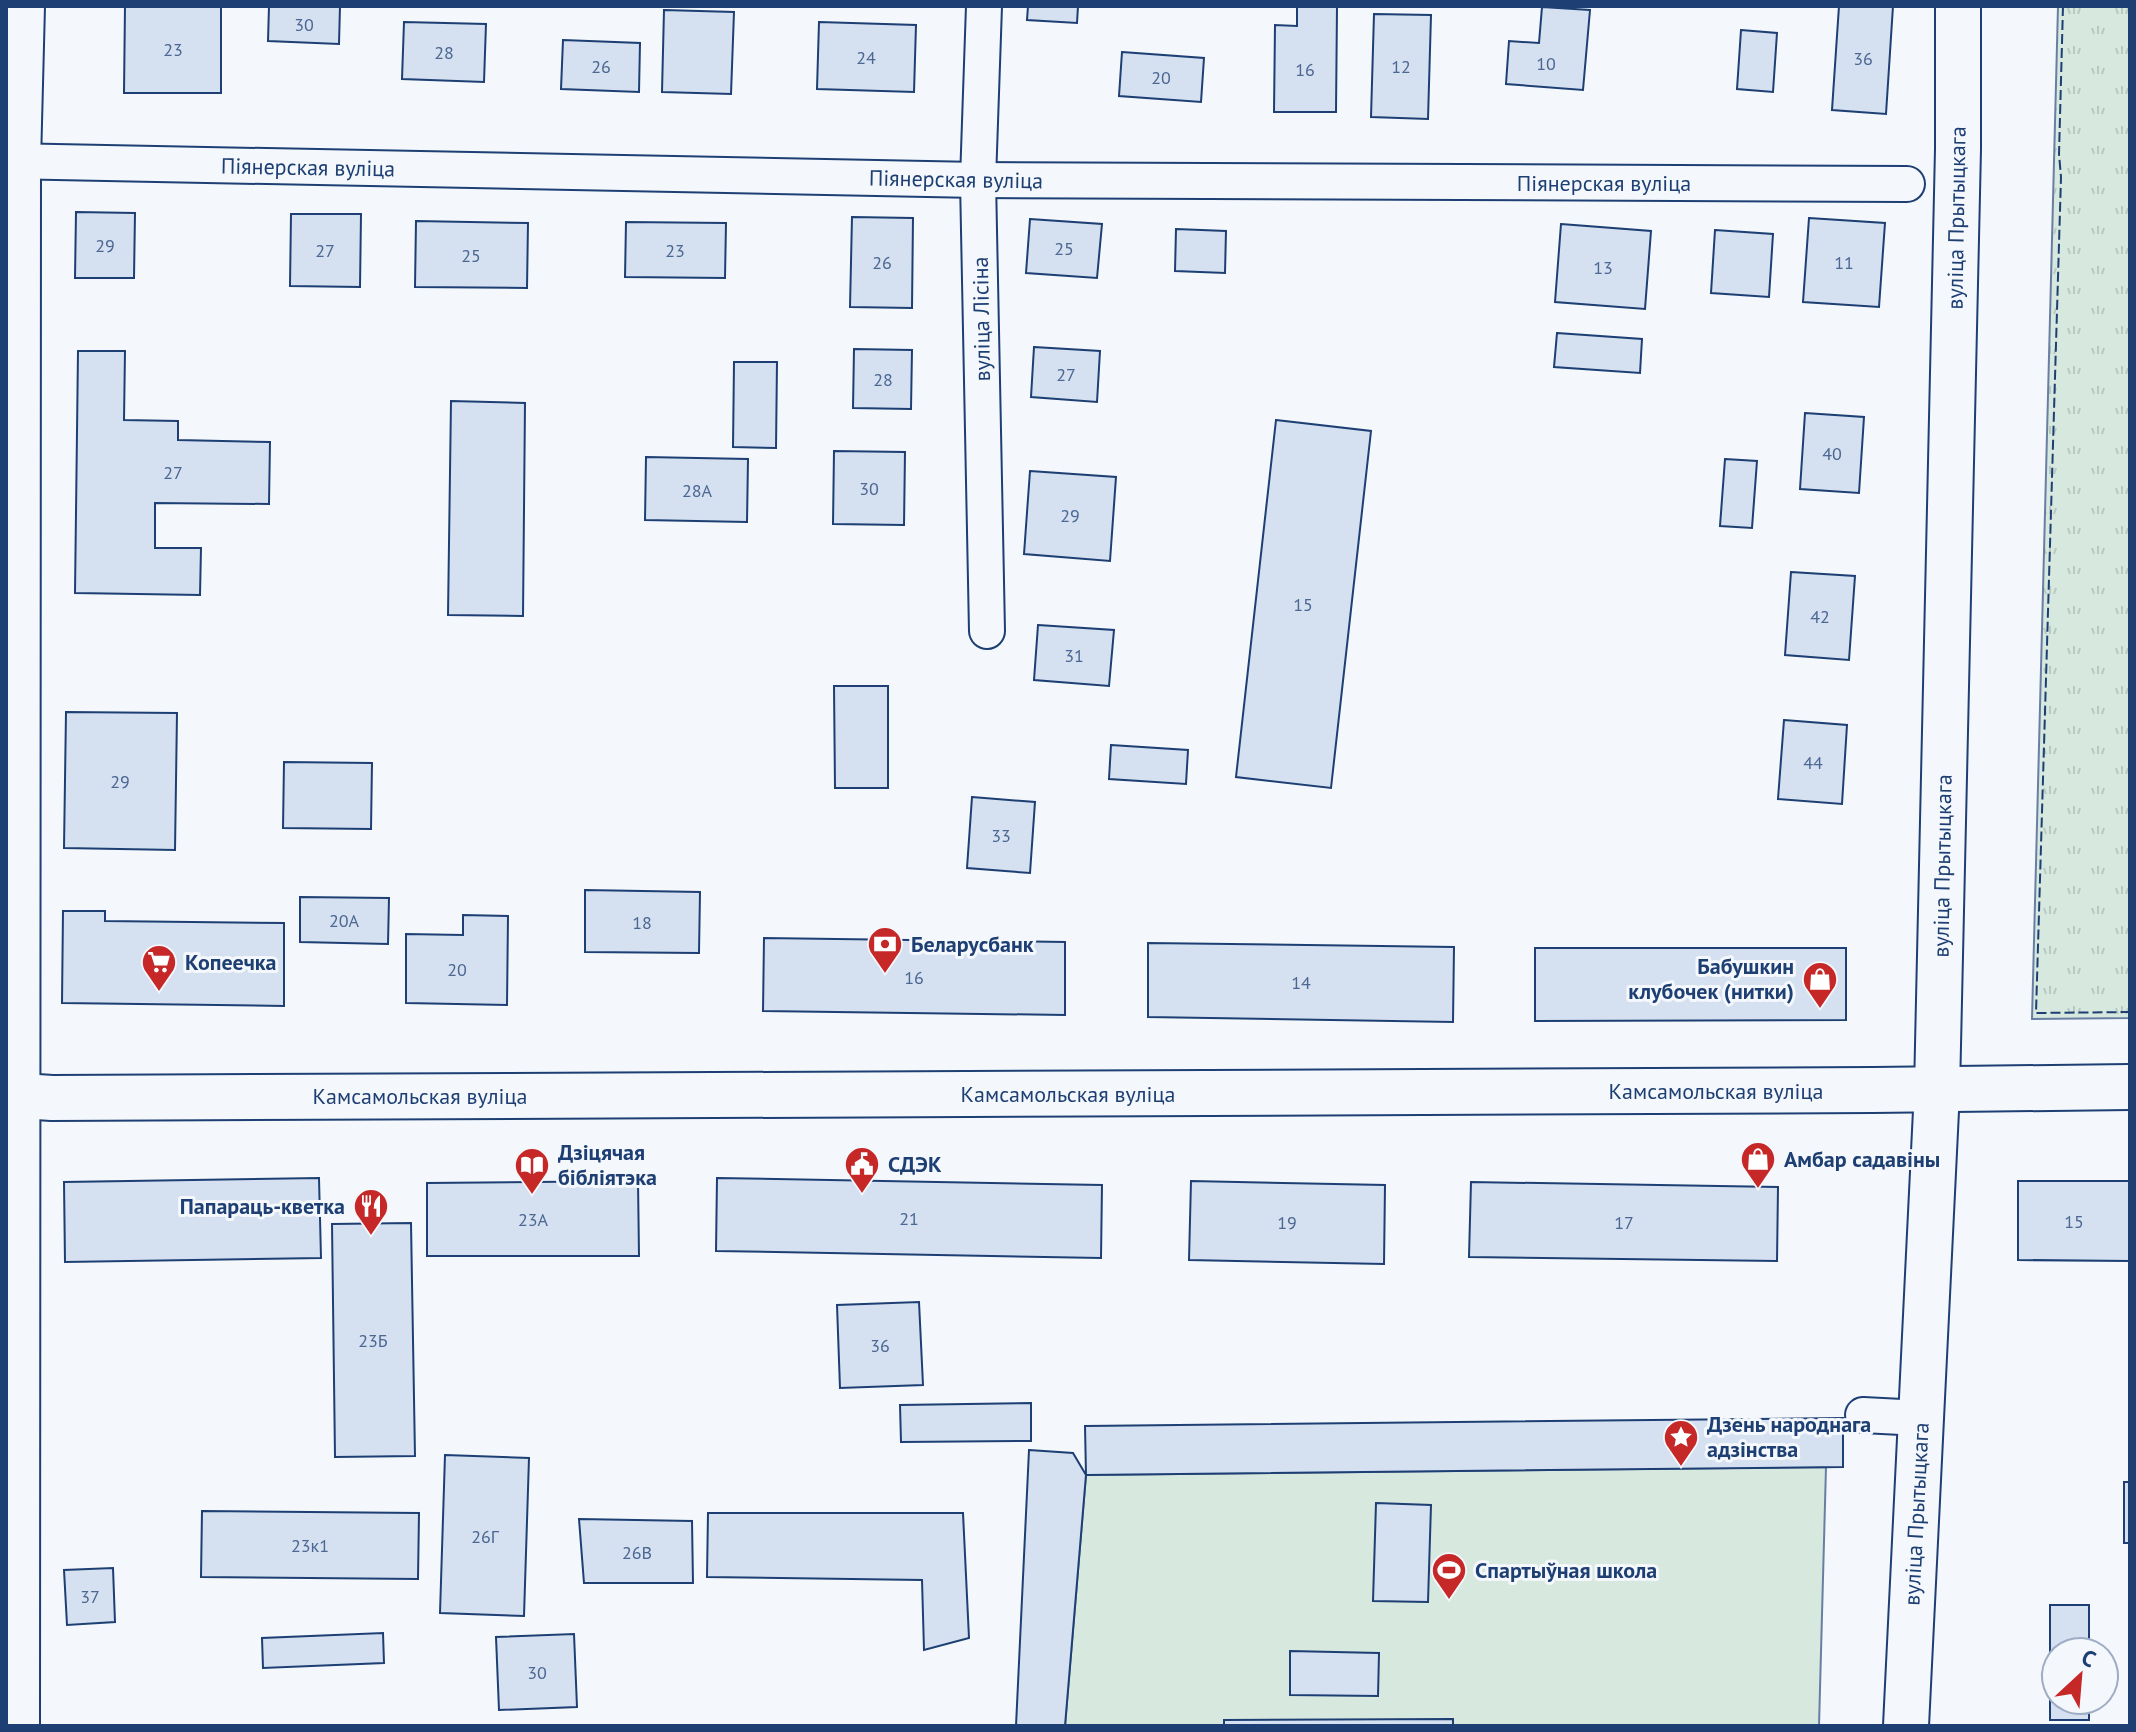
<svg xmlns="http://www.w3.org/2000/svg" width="2136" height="1732" viewBox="0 0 2136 1732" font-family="'PT Sans',sans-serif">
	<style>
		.park { fill: url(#park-tufts); stroke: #687fa3; stroke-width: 2 }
		.garden { fill: #d7e8df; stroke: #687fa3; stroke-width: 2 }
		.building { fill: #d5e0f0; stroke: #1d3f73; stroke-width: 2 }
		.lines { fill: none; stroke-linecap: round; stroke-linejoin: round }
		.street-casing { stroke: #1d3f73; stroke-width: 38 }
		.secondary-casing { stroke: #1d3f73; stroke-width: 48 }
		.street { stroke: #f4f7fb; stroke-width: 34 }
		.secondary { stroke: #f4f7fb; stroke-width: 44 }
		.fence { stroke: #1d3f73; stroke-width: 2; stroke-dasharray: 10 4; stroke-linecap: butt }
		.labels { text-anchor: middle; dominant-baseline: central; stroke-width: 6; stroke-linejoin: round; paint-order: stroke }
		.number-label { font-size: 18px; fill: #4b6792 }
		.street-label { font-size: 22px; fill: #1d3f73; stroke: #f4f7fb }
		.poi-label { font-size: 22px; font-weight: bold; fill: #1d3f73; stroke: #f4f7fb; text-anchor: start }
	</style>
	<defs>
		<pattern id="park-tufts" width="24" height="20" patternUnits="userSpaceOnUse" patternTransform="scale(2)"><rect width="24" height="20" fill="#d7e8df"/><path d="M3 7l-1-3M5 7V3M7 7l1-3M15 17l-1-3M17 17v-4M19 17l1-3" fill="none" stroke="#b8c8c3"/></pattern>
	</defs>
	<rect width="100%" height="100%" fill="#f4f7fb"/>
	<polygon class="park" points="2058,6 2130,6 2130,1018 2032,1019"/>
	<polygon class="garden" points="1826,1467 1819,1726 1065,1726 1086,1475"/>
	<g class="building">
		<polygon points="125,6 221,6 221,93 124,93"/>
		<polygon points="269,6 340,6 339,44 268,41"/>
		<polygon points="1028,6 1078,6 1077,23 1027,20"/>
		<polygon points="1839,6 1893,6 1886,114 1832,110"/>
		<polygon points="1297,7 1337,7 1336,112 1274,112 1275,25 1297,26"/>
		<polygon points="1542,7 1590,10 1583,90 1506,84 1509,41 1539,43"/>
		<polygon points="664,10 734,12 731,94 662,92"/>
		<polygon points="1374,14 1431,15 1428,119 1371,117"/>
		<polygon points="404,22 486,24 484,82 402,79"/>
		<polygon points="819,22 916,25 914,92 817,89"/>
		<polygon points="1741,30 1777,33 1773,92 1737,89"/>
		<polygon points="563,40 640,43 639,92 561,89"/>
		<polygon points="1122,52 1204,58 1201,102 1119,96"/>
		<polygon points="76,212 135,213 134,278 75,278"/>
		<polygon points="291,214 361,214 360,287 290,286"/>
		<polygon points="852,217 913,218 912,308 850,307"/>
		<polygon points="1809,218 1885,223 1879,307 1803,302"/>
		<polygon points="1030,219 1102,224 1097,278 1026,273"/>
		<polygon points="416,221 528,223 527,288 415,287"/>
		<polygon points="626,222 726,223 725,278 625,277"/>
		<polygon points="1561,224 1651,231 1645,309 1555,302"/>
		<polygon points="1176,229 1226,231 1225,273 1175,271"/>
		<polygon points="1715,230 1773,234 1769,297 1711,293"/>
		<polygon points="1557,333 1642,339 1640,373 1554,367"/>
		<polygon points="1034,347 1100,351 1097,402 1031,397"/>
		<polygon points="854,349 912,350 911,409 853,408"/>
		<polygon points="78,351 125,351 124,420 178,421 178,440 270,442 269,504 155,503 155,548 201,548 200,595 75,593"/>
		<polygon points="734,362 777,362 776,448 733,447"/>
		<polygon points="451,401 525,403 523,616 448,615"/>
		<polygon points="1805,413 1864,417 1859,493 1800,489"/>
		<polygon points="1276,420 1371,431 1331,788 1236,777"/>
		<polygon points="834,451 905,452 904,525 833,524"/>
		<polygon points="646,457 748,459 747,522 645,520"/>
		<polygon points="1725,459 1757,461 1752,528 1720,526"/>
		<polygon points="1030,471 1116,477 1110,561 1024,554"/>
		<polygon points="1791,572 1855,576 1849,660 1785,655"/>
		<polygon points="1038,625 1114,630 1109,686 1034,680"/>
		<polygon points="834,686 888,686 888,788 835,788"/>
		<polygon points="66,712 177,713 175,850 64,848"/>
		<polygon points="1784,720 1847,725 1842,804 1778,799"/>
		<polygon points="1111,745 1188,750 1186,784 1109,779"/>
		<polygon points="284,762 372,763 371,829 283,828"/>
		<polygon points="972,797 1035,802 1030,873 967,868"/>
		<polygon points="585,890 700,892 699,953 585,952"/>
		<polygon points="300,897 389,898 388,944 300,942"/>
		<polygon points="63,911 105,911 105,921 284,923 284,1006 62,1003"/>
		<polygon points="463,915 508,916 507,1005 406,1003 406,934 463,935"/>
		<polygon points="764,938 1065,942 1065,1015 763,1011"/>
		<polygon points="1148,943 1454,947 1453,1022 1148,1017"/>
		<polygon points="1535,948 1846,948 1846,1020 1535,1021"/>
		<polygon points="319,1178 321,1258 65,1262 64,1182"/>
		<polygon points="717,1178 1102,1185 1101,1258 716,1251"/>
		<polygon points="638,1181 639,1256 427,1256 427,1183"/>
		<polygon points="1191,1181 1385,1185 1384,1264 1189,1260"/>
		<polygon points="2018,1181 2130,1181 2130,1261 2018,1260"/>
		<polygon points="1471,1182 1778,1187 1777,1261 1469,1257"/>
		<polygon points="411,1223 415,1456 335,1457 332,1224"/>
		<polygon points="919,1302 923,1385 840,1388 837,1305"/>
		<polygon points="1031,1403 1031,1441 901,1442 900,1405"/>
		<polygon points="1843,1418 1843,1467 1086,1475 1085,1426"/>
		<polygon points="1029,1450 1073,1453 1086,1475 1065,1726 1016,1726"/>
		<polygon points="445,1455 529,1458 524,1616 440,1613"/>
		<rect x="2124" y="1482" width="6" height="61"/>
		<polygon points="1376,1503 1431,1505 1428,1602 1373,1601"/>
		<polygon points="202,1511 419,1513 418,1579 201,1577"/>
		<polygon points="708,1513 963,1513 969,1638 924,1650 922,1580 707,1577"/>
		<polygon points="579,1519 692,1521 693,1583 584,1583"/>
		<polygon points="113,1568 115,1622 67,1625 64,1570"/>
		<polygon points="2050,1605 2089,1605 2089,1652 2056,1652 2056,1700 2089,1700 2089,1720 2050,1720"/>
		<polygon points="383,1633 384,1663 263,1668 262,1638"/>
		<polygon points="574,1634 577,1707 499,1710 496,1637"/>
		<polygon points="1290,1651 1379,1653 1378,1696 1290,1695"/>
		<polygon points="1453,1719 1453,1726 1224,1726 1224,1720"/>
	</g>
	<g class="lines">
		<g class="street-casing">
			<g id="street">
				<polyline points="984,6 978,180 987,631"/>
				<polyline points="6,161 978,180 1907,184"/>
				<polyline points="1863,1415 1921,1418"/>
			</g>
		</g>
		<g class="secondary-casing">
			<g id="secondary">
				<polyline points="6,1095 52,1098 1873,1090 2130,1087"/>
				<polyline points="17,1726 18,162 22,6"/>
				<polyline points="1906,1726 1937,1090 1958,149 1958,6"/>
			</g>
		</g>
		<use href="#street" class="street"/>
		<use href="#secondary" class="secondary"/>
		<polyline class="fence" points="2063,6 2059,154 2061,177 2036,1013 2130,1012"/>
	</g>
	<defs>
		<g id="bank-pin" transform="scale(1.8)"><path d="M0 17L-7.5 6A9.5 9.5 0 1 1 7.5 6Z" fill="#c62828" stroke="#f4f7fb"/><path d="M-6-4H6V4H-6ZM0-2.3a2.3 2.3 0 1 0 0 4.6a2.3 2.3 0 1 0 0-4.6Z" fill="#fff"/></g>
		<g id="supermarket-pin" transform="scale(1.8)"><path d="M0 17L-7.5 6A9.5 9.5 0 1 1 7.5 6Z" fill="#c62828" stroke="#f4f7fb"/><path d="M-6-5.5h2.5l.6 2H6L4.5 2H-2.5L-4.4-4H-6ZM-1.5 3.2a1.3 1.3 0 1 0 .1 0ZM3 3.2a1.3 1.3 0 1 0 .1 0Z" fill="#fff"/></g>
		<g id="shop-pin" transform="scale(1.8)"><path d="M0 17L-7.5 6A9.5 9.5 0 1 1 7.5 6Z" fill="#c62828" stroke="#f4f7fb"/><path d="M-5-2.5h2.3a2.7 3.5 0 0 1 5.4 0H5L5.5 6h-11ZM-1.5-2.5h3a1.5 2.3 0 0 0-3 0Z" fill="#fff"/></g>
		<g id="civic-pin" transform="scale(1.8)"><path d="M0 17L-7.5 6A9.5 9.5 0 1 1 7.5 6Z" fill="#c62828" stroke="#f4f7fb"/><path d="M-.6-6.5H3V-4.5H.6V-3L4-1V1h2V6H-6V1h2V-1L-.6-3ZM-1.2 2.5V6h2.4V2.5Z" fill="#fff"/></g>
		<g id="library-pin" transform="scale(1.8)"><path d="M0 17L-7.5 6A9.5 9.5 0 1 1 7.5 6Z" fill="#c62828" stroke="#f4f7fb"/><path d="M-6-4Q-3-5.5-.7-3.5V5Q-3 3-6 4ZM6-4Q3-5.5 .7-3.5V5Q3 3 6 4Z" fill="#fff"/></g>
		<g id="restaurant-pin" transform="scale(1.8)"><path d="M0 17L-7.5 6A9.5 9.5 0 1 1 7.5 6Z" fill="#c62828" stroke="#f4f7fb"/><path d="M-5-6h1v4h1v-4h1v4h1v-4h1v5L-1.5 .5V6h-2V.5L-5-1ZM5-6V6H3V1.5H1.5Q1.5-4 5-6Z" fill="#fff"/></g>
		<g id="sight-pin" transform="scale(1.8)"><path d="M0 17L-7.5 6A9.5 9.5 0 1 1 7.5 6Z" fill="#c62828" stroke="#f4f7fb"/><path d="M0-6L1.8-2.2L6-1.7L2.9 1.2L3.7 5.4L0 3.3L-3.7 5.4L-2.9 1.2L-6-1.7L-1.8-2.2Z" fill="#fff"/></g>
		<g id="stadium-pin" transform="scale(1.8)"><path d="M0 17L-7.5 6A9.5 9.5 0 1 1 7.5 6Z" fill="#c62828" stroke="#f4f7fb"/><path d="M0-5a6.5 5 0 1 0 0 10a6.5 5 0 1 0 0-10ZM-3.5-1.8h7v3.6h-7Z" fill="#fff"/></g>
	</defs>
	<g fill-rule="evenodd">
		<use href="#bank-pin" x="885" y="944"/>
		<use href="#supermarket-pin" x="159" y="962"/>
		<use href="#shop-pin" x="1820" y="979"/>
		<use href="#shop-pin" x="1758" y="1159"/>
		<use href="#civic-pin" x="862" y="1164"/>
		<use href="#library-pin" x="532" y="1165"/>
		<use href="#restaurant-pin" x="371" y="1206"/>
		<use href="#sight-pin" x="1681" y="1437"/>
		<use href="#stadium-pin" x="1449" y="1570"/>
	</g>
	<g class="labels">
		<g class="number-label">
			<text x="304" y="24">30</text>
			<text x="173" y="49">23</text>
			<text x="444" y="52">28</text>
			<text x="866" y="57">24</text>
			<text x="1863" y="58">36</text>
			<text x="1546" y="63">10</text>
			<text x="601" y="66">26</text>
			<text x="1401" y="66">12</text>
			<text x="1305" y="69">16</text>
			<text x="1161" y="77">20</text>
			<text x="105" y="245">29</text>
			<text x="1064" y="248">25</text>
			<text x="325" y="250">27</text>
			<text x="675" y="250">23</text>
			<text x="471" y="255">25</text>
			<text x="882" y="262">26</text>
			<text x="1844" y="262">11</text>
			<text x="1603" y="267">13</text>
			<text x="1066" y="374">27</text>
			<text x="883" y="379">28</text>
			<text x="1832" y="453">40</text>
			<text x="173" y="472">27</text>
			<text x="869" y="488">30</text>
			<text x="697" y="490">28А</text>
			<text x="1070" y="515">29</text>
			<text x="1303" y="604">15</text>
			<text x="1820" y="616">42</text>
			<text x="1074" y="655">31</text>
			<text x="1813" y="762">44</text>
			<text x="120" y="781">29</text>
			<text x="1001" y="835">33</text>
			<text x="344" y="920">20А</text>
			<text x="642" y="922">18</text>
			<text x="457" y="969">20</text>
			<text x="914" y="977">16</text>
			<text x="1301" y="982">14</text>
			<text x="909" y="1218">21</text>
			<text x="533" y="1219">23А</text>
			<text x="2074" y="1221">15</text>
			<text x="1287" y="1222">19</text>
			<text x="1624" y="1222">17</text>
			<text x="373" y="1340">23Б</text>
			<text x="880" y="1345">36</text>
			<text x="485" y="1536">26Г</text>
			<text x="310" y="1545">23к1</text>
			<text x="637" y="1552">26В</text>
			<text x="90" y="1596">37</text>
			<text x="537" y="1672">30</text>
		</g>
		<g class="street-label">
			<text transform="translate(308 167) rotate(1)">Піянерская вуліца</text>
			<text transform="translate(956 179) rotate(1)">Піянерская вуліца</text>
			<text x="1604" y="183">Піянерская вуліца</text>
			<text transform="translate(1956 218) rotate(-89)">вуліца Прытыцкага</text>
			<text transform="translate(981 319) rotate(-91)">вуліца Лісіна</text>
			<text transform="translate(1942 866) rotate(-89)">вуліца Прытыцкага</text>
			<text x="1716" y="1091">Камсамольская вуліца</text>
			<text x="1068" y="1094">Камсамольская вуліца</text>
			<text x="420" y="1096">Камсамольская вуліца</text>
			<text transform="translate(1916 1514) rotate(-87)">вуліца Прытыцкага</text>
		</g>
		<g class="poi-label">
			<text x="911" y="944">Беларусбанк</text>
			<text x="185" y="962">Копеечка</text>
			<text x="1794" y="966" text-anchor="end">Бабушкин<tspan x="1794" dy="25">клубочек (нитки)</tspan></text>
			<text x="558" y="1152">Дзіцячая<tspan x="558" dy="25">бібліятэка</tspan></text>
			<text x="1784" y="1159">Амбар садавіны</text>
			<text x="888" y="1164">СДЭК</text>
			<text x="345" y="1206" text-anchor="end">Папараць-кветка</text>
			<text x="1707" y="1424">Дзень народнага<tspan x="1707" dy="25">адзінства</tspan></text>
			<text x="1475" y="1570">Спартыўная школа</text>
		</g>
	</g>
	<rect width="2136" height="1732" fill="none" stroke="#1d3f73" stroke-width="16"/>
	<g transform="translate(2080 1676) rotate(26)"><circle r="38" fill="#f4f7fb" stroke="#9eadc5" stroke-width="2"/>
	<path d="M0-6L14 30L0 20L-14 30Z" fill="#c62828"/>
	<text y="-12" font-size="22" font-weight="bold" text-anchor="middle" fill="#1d3f73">С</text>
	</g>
</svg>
